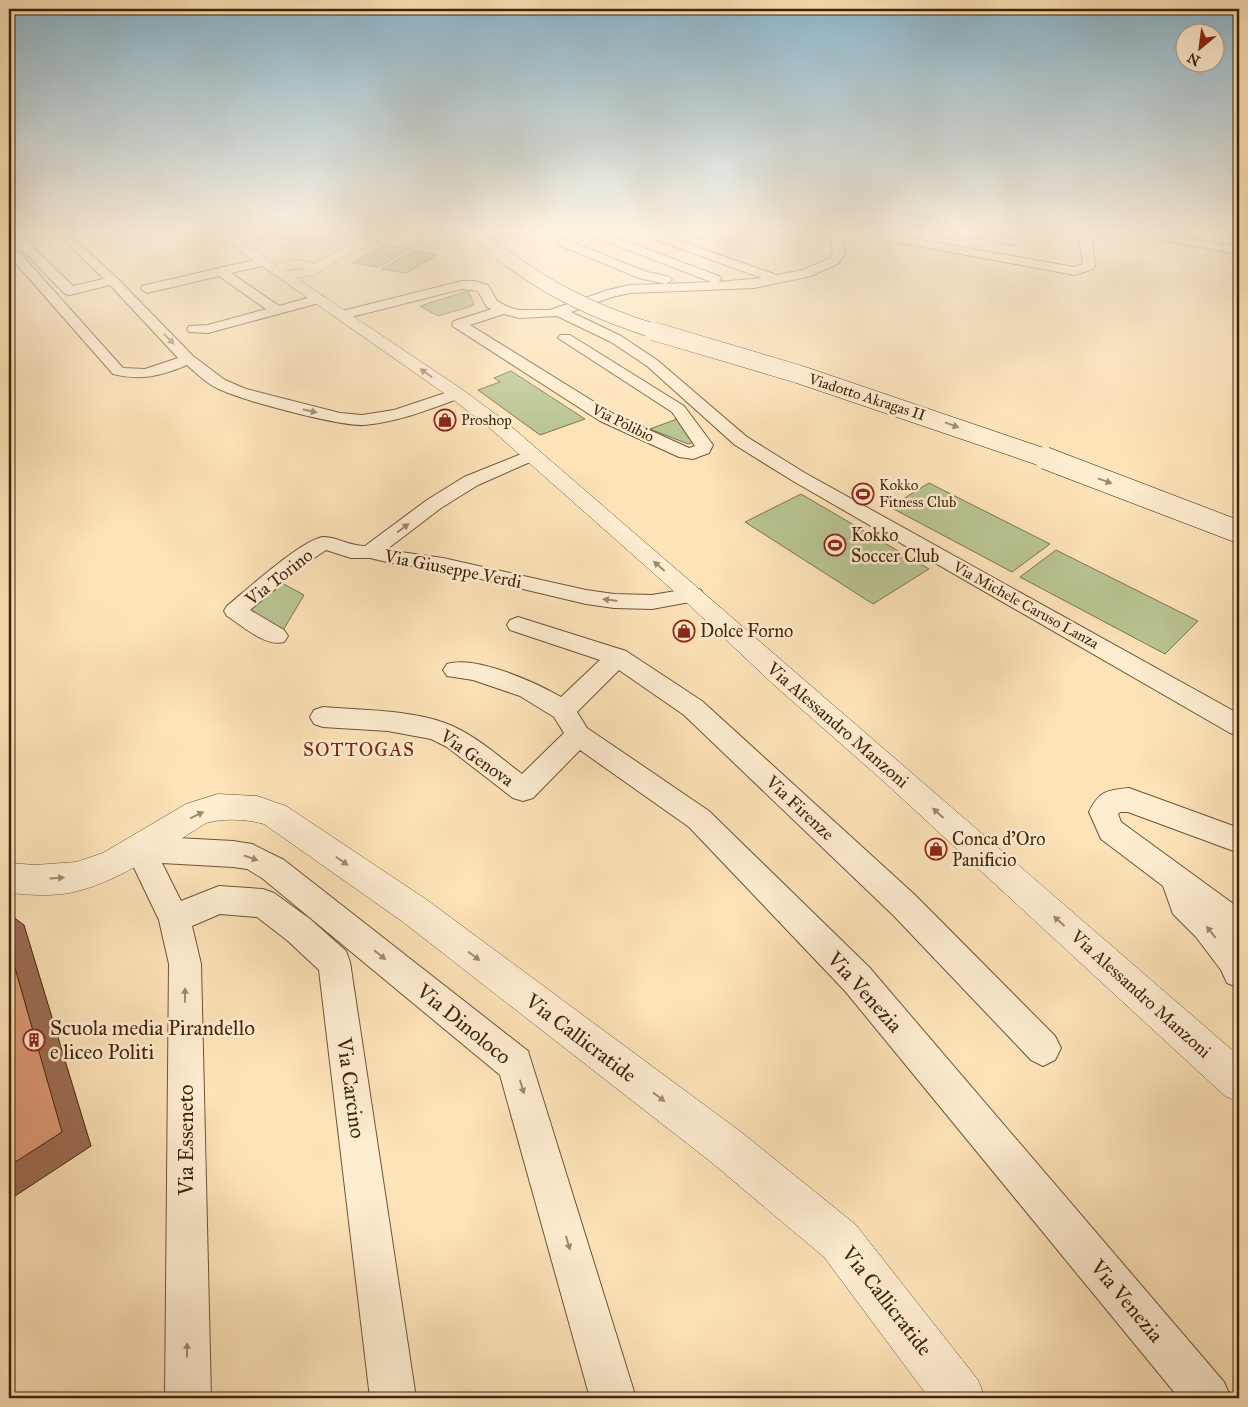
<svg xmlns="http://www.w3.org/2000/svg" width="1248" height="1407" viewBox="0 0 1248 1407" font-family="'IM FELL Great Primer',serif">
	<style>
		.green { fill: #b9c593; stroke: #7c744e }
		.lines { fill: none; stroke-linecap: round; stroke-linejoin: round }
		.minor-casing { stroke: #6f5335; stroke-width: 2 }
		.tertiary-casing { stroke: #6f5335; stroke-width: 1 }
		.secondary-casing { stroke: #402309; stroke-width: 1 }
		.minor { fill: #feedd1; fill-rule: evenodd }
		.tertiary { fill: #feedd1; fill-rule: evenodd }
		.secondary { fill: #feedd1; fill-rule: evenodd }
		.secondary-bridge-far2-casing { stroke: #402309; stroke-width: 15; stroke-linecap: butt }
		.secondary-bridge-far1-casing { stroke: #402309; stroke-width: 19; stroke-linecap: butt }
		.secondary-bridge-casing { stroke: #402309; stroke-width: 23; stroke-linecap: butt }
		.secondary-bridge-far2 { stroke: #feedd1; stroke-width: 14 }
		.secondary-bridge-far1 { stroke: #feedd1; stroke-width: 18 }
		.secondary-bridge { stroke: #feedd1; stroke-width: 22 }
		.shaded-wall { fill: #9c6c53; stroke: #402309 }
		.building { fill: #df9a76; stroke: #402309 }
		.oneway { fill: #9f886d }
		.labels { text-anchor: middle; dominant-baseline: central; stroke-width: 5; stroke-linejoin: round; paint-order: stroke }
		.far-street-label { font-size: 15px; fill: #402309; stroke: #feedd1 }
		.far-poi-label { font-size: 15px; fill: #402309; stroke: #feedd1; text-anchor: start }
		.poi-label { font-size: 18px; fill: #402309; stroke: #feedd1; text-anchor: start }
		.street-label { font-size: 18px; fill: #402309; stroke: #feedd1 }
		.neighbourhood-label { font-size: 19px; letter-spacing: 1px; fill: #7a1f14; stroke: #feedd1 }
		.near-street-label { font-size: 21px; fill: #402309; stroke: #feedd1 }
		.near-poi-label { font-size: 21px; fill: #402309; stroke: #feedd1; text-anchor: start }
	</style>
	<rect width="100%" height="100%" fill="#fde3b8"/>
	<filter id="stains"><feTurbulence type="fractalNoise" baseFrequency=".004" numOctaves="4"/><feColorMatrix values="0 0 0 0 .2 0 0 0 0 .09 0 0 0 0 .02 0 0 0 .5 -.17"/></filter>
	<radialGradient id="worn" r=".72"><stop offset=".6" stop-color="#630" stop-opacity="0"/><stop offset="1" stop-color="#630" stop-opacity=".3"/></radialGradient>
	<g class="green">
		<polygon points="385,245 411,249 378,267 352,263"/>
		<polygon points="414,251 437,255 406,273 382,269"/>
		<polygon points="468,291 474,304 472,306 438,316 420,306"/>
		<polygon points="511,371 585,419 540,435 478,390 500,382 494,378"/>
		<polygon points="677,419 695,440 695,442 688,444 650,429"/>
		<polygon points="929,483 1050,544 1012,572 890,507"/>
		<polygon points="801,494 929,569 873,604 745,522"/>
		<polygon points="1056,550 1198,621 1165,654 1020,577"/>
		<polygon points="280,582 304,595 282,632 247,610"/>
	</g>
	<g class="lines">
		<g class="minor-casing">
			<g id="minor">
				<path d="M9,231H16L73,286L104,279L54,231H66L117,278L193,356L225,380L246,389L340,413L362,415L394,410L457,389L463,391L465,394L463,397C430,409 399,422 364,425C341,427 234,399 213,386C204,381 195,372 187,365C161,376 140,381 113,374L12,259H9V253L19,252L123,368L145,369L178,358L110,285L70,295L65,294L9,236Z"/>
				<path d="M586,231H598L719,276L721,279L719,282L762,278L637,233L635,231H651L777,275L803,270L830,258L833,252L830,237L835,231H845L842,237L845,252L839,263L811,276L754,288L630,293L612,297L571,312L621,336L657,360L747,437L805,473L1239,714V736L1230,733L793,481L735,445L647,366L611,342L557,316L519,318L504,314L470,325L612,413L689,448L695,446L672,412L558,338L560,335H570L684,406L713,445L709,453L693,459L679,457L600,421L454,327L452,324L454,321L492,309L487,307L478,291L462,289L343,319L336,315L338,312L462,281H474L488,285L497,301L508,307L519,310H550L608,290L630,285L666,284L639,278L559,245L557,243L559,241L586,233ZM592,236L711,282H712L666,284L672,280L670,277L647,272L574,243Z"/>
				<polygon points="680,231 721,231 719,233 701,239 682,233"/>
				<polygon points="847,231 870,231 1074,267 1083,264 1079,238 1080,231 1091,231 1095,266 1093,269 1075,275 853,234"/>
				<polygon points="952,231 973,231 1016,240 1018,242 1012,245 958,234"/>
				<polygon points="1122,231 1145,231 1239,247 1239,254 1128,234"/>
				<polygon points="263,258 269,262 267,265 231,273 279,306 318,295 323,296 325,299 323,302 208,333 189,332 187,329 189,326 208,325 266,309 219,276 147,293 141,289 142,286"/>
				<path d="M531,450L537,451L540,455L537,459L478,485L441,508L386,550L443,558L586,590L614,594L652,595L693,588L701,590L704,595L701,600L652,609L614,608L586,604L443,570L391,563L370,558H351L326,550L305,564L250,610L284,630L288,636L284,642C265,647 243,626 227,616L224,611L227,606C244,592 305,537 324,537C337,537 349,546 365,546L427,500L464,477Z"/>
				<path d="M518,617L626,651L702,701L915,895L1055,1036L1061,1048L1055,1060L1043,1066L1031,1060L893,915L684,715L619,670L577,712L587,728L709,811L869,967L1224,1382L1231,1398H1179L845,991L689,827L580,750L533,798L523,801L513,798L447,747L431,739L388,731L323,727L314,724L310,717L314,710L323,707C359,710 411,710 445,723C473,733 498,756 522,774L564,733L554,717L520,696L473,680L447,676L443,670L447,664C475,655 535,682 561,697L600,660L510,630L507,625L510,620Z"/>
				<path d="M1129,788L1239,828V853L1128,812H1120L1118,814L1121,822L1239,908V941L1237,940L1239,943V988L1227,983L1221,970L1196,937L1173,914L1163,886L1101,839L1089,812C1099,791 1107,790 1129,788Z"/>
				<polygon points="140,836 233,841 252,844 284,860 528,1051 636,1398 590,1398 500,1075 262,878 247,869 233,867 162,863 181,901 219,886 263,889 274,893 310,919 346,951 350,962 416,1398 370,1398 319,970 288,941 257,917 220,914 192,926 201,964 211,1398 165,1398 169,964 159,920 125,849 130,840"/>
			</g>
		</g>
		<g class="tertiary-casing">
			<g id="tertiary">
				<path d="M212,231H226L276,265L294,259L314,263L378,231H393L391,234L340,259L314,275L296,278L463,390L506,422L1239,1056V1102L1225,1096L881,779L774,685L685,601L492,430L451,398ZM300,267L305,269L285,271Z"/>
				<path d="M218,794L257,796L286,806L427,900L741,1132L856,1225L978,1380L985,1398H929L824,1257L711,1162L403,922L264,824C247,819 223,818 206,823C165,849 125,878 78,891C57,897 30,895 9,893V863L35,865L76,862L103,853L186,804Z"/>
			</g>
		</g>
		<g class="secondary-casing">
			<path id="secondary" d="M457,231C476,230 495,237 507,253L506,256H496L482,244Z"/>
		</g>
		<use href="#minor" class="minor"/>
		<use href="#tertiary" class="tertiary"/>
		<use href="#secondary" class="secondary"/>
		<g class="secondary-bridge-far2-casing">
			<path id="secondary-bridge-far2" d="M501,253C548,291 600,314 657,332"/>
		</g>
		<g class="secondary-bridge-far1-casing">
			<polyline id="secondary-bridge-far1" points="653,331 798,374 1048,459"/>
		</g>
		<g class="secondary-bridge-casing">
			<polyline id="secondary-bridge" points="1045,458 1239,532"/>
		</g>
		<use href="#secondary-bridge-far2" class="secondary-bridge-far2"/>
		<use href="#secondary-bridge-far1" class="secondary-bridge-far1"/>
		<use href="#secondary-bridge" class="secondary-bridge"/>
	</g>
	<polygon class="shaded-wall" points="9,914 24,925 91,1146 9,1200"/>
	<polygon class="building" points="9,947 62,1132 9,1166"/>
	<defs><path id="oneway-solid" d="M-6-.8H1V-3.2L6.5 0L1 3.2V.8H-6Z" transform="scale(1.25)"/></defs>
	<g class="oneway">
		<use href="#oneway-solid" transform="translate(169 339) rotate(46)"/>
		<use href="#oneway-solid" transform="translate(426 373) rotate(-145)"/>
		<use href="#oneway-solid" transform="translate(310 411) rotate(13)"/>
		<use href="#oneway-solid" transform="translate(952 425) rotate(20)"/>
		<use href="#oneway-solid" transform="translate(1105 481) rotate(20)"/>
		<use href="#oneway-solid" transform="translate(403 528) rotate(-37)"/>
		<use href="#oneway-solid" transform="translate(659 566) rotate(-139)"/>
		<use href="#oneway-solid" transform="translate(610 600) rotate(-173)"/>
		<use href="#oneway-solid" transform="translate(938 813) rotate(-138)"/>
		<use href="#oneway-solid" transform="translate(197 815) rotate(-26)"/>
		<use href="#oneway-solid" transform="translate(251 858) rotate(19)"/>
		<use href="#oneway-solid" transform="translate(342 861) rotate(35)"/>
		<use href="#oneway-solid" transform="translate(57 878) rotate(-3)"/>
		<use href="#oneway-solid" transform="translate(1059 921) rotate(-138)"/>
		<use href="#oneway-solid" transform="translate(1211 932) rotate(-129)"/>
		<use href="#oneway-solid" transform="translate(380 955) rotate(39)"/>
		<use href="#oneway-solid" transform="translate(474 956) rotate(37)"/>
		<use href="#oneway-solid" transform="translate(185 995) rotate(-90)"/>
		<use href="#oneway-solid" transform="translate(522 1087) rotate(74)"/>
		<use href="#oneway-solid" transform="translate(659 1097) rotate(37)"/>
		<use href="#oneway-solid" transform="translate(568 1243) rotate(74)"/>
		<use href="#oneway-solid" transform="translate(187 1350) rotate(-90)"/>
	</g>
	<linearGradient id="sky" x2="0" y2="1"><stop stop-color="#8bb8d0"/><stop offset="0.54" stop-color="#fef2df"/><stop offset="1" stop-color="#fef2df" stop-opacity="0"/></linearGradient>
	<rect width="1248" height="428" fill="url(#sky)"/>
	<defs>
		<g id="shop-ring" transform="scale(1.125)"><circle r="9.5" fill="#feedd1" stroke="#8f2418" stroke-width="1.5"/><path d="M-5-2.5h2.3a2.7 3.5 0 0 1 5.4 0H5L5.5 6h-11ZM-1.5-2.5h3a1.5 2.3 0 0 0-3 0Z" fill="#8f2418"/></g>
		<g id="stadium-ring" transform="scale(1.125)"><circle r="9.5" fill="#feedd1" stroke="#8f2418" stroke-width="1.5"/><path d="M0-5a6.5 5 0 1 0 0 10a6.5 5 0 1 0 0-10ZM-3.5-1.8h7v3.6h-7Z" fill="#8f2418"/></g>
		<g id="building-ring" transform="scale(1.125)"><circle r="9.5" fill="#feedd1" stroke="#8f2418" stroke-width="1.5"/><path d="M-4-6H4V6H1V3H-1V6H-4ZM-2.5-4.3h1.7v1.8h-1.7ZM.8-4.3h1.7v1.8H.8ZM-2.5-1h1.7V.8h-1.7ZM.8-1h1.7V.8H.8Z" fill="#8f2418"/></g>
	</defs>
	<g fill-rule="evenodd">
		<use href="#shop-ring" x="445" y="420"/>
		<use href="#stadium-ring" x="863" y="494"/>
		<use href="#stadium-ring" x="835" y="545"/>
		<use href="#shop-ring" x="684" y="631"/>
		<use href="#shop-ring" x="936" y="849"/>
		<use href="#building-ring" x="34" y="1040"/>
	</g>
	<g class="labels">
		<g class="far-street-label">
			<text transform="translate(867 397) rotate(18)">Viadotto Akragas II</text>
			<text transform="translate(623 423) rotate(26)">Via Polibio</text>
			<text transform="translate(1026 605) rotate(29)">Via Michele Caruso Lanza</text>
		</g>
		<g class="far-poi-label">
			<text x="461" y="420">Proshop</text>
			<text x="879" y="485">Kokko<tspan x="879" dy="17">Fitness Club</tspan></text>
		</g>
		<g class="poi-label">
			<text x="851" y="535">Kokko<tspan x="851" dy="21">Soccer Club</tspan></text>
			<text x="700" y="631">Dolce Forno</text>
			<text x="952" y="839">Conca d'Oro<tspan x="952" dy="21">Panificio</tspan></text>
		</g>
		<g class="street-label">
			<text transform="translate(453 569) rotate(11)">Via Giuseppe Verdi</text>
			<text transform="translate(279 577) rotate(-38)">Via Torino</text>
			<text transform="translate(838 725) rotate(41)">Via Alessandro Manzoni</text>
			<text transform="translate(477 758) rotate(35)">Via Genova</text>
			<text transform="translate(800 808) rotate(43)">Via Firenze</text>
			<text transform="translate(1141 994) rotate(42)">Via Alessandro Manzoni</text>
		</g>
		<g class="neighbourhood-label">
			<text x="359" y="749">SOTTOGAS</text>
		</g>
		<g class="near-street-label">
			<text transform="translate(865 992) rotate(48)">Via Venezia</text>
			<text transform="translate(464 1024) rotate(39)">Via Dinoloco</text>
			<text transform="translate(581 1038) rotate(37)">Via Callicratide</text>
			<text transform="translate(351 1088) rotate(82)">Via Carcino</text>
			<text transform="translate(186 1140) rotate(-90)">Via Esseneto</text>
			<text transform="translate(887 1301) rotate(52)">Via Callicratide</text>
			<text transform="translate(1127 1301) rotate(50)">Via Venezia</text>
		</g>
		<g class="near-poi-label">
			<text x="50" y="1028">Scuola media Pirandello<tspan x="50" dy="24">e liceo Politi</tspan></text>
		</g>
	</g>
	<rect width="1248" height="1407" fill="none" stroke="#fde3b8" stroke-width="30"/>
	<rect x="10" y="10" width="1228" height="1387" fill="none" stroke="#402309" stroke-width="2.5"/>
	<rect x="15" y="15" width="1218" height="1377" fill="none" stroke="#402309"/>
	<g transform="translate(1200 48) rotate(209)"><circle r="24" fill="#feedd1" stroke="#b29c81"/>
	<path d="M0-4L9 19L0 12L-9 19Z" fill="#8f2418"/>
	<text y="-8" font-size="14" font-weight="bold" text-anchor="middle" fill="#402309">N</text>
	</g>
	<rect width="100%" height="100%" filter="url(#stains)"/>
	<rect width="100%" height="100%" fill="url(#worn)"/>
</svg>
